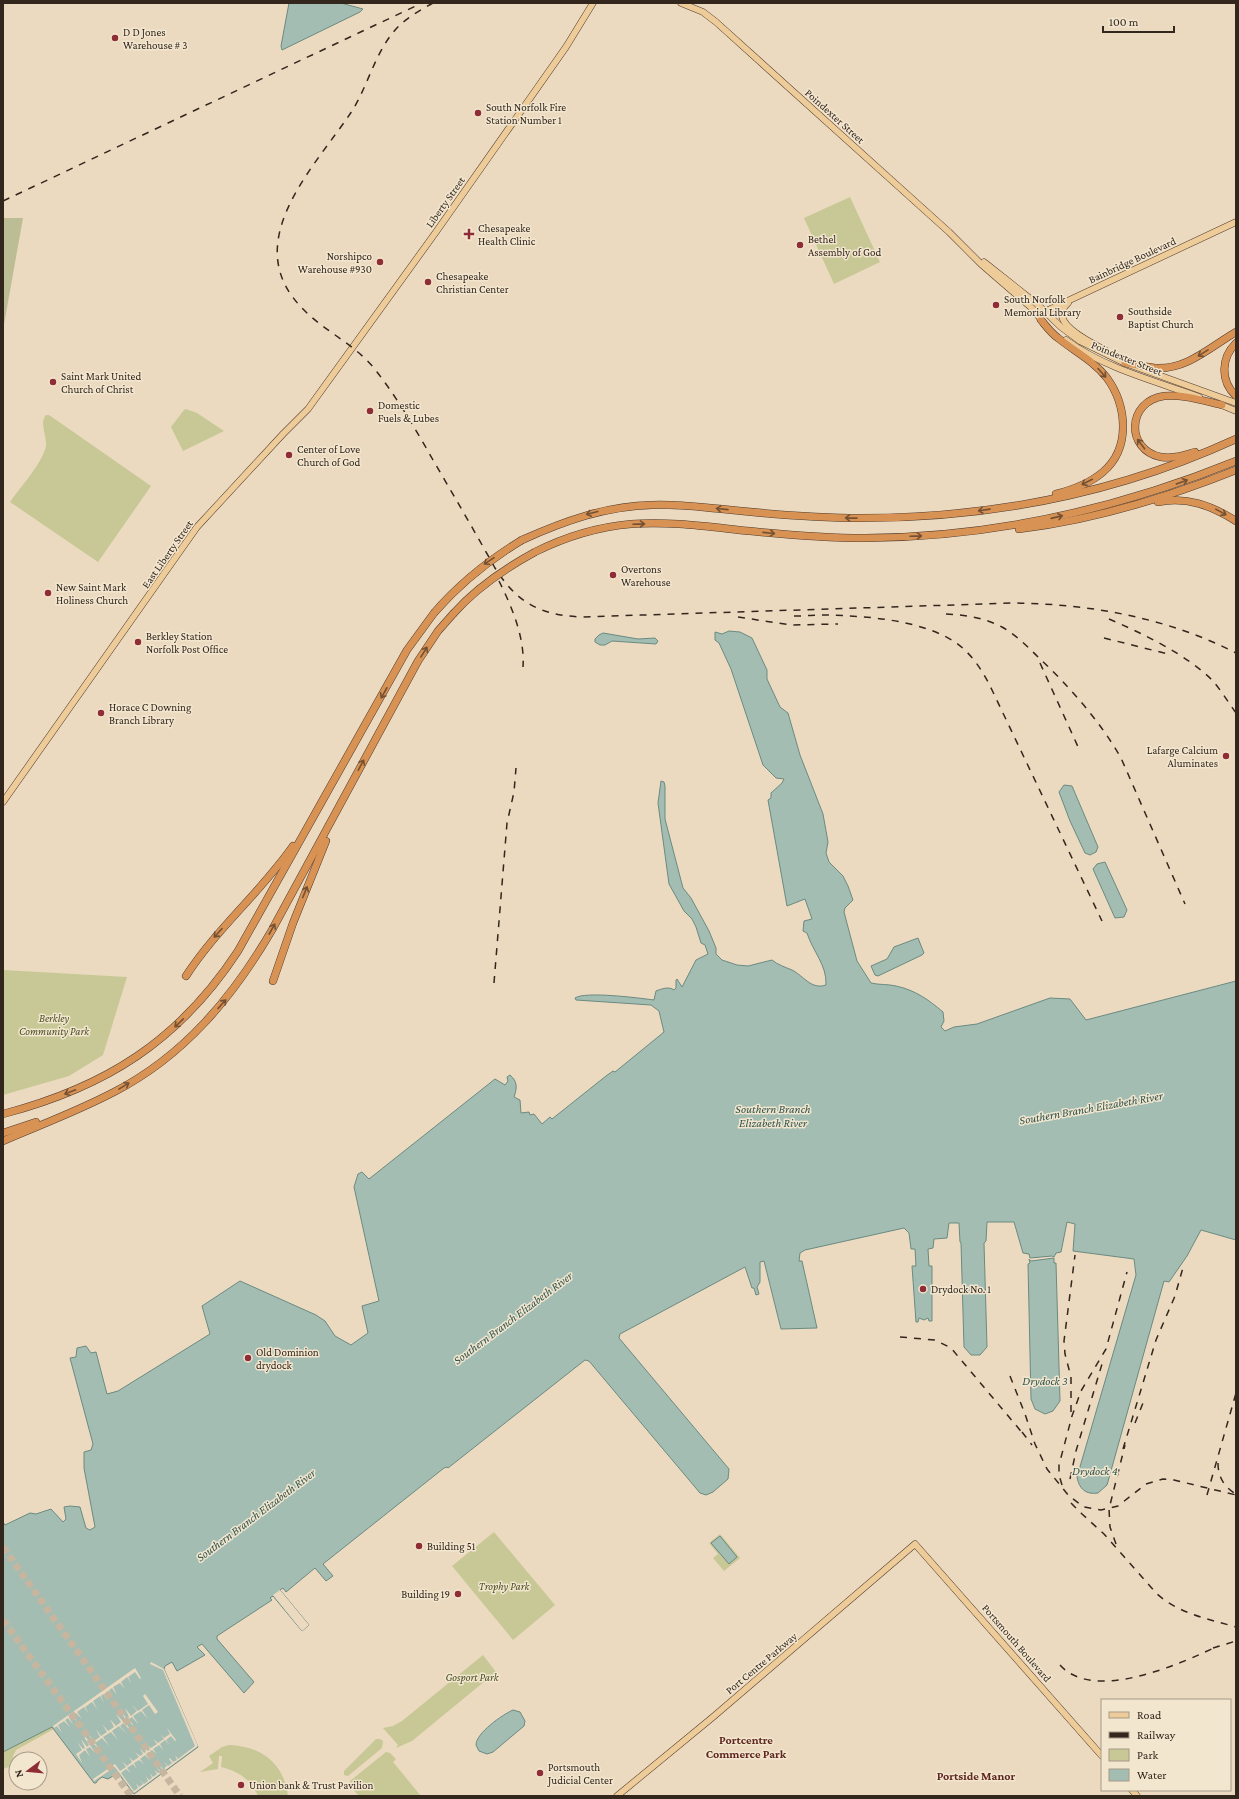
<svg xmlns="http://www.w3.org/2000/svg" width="1239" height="1799" viewBox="0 0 1239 1799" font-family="'Crimson Pro',serif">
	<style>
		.green { fill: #c7c895 }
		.cemetery { fill: #bcbd94 }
		.water { fill: #a3bdb3; stroke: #6b8a80 }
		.pier { fill: #ebdac0 }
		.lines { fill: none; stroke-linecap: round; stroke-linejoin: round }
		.highway-tunnel { stroke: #c6b69f; stroke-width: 7; stroke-dasharray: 7 3.5; stroke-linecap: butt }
		.major-casing { stroke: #513b2d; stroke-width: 7 }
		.highway-casing { stroke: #513b2d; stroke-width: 8 }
		.major { stroke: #edcc99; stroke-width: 6 }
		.highway { stroke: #d79254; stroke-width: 7 }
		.rail { stroke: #33261d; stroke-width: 1.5; stroke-dasharray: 7 7; stroke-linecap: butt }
		.highway-bridge-casing { stroke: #513b2d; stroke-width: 8; stroke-linecap: butt }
		.highway-bridge { stroke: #d79254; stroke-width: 7 }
		.oneway { stroke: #755133 }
		.poi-dot { fill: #8f2d36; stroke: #f3e6cf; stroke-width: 1.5 }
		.labels { text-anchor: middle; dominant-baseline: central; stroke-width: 3; stroke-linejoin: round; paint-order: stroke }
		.poi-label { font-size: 11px; fill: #33261d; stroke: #f3e6cf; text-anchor: start }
		.street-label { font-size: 11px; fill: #33261d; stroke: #f3e6cf }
		.park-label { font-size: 11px; font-style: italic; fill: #484f24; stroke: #f3e6cf }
		.water-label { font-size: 12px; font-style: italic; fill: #2d534d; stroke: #f3e6cf }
		.neighbourhood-label { font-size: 12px; font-weight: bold; fill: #5e261f; stroke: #f3e6cf }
	</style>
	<rect width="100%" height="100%" fill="#ebdac0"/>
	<g class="green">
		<polygon points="850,197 880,262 834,284 804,218"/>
		<polygon points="186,409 197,413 224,431 183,451 171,427 184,410"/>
		<path d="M46,415H49L151,486L98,562L10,502C21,486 42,464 46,446C47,436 39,422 46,415Z"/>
		<polygon points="3,970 127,977 103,1055 69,1076 3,1095"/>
		<polygon points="494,1532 555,1605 513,1640 452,1566"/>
		<polygon points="720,1534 740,1558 724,1571 713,1558 718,1554 709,1543"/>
		<polygon points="483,1655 496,1672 412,1741 396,1748 398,1745 383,1728 393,1726 402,1721"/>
		<polygon points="52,1727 54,1729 16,1750 13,1756 15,1765 3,1769 3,1752"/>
		<polygon points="376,1739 380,1739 383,1741 382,1748 348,1776 344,1775 344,1771"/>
		<path d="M229,1745C261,1746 284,1763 288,1796H258C251,1779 238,1771 221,1767L222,1756H219L218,1769L200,1772L213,1763L209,1756L222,1747Z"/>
		<polygon points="386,1752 390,1753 396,1759 393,1762 421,1796 359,1796 349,1785 350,1781"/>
	</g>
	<polygon class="cemetery" points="3,218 23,218 3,330"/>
	<g class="water">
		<polygon points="289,3 341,3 363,9 360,12 282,50 281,46"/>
		<path d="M729,631L740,632L752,638L767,670V679L780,707L788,713L800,755L823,814L828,842L826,853L829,862L843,876L848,886L853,900L845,908L844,912L857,961L871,983C879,985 888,984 896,986C915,990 929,1000 943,1012L944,1021L941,1027L945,1031L954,1027L977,1024L1050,998L1070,999L1086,1020L1236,981V1240L1201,1230L1187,1256L1169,1282L1164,1281L1107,1485L1098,1493C1086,1495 1079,1489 1077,1477L1136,1275L1134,1259L1073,1251L1075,1224L1067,1222L1061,1252L1056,1253L1054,1257L1052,1256L1030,1258L1029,1254L1023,1253L1014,1222H987L986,1241L984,1243L987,1347L980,1355H971L964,1347L961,1243L960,1242L959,1223H949L947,1238L934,1239L933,1248L928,1249L929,1266H932V1321H929L928,1318L924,1320L919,1318L918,1322H916L912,1266H916L915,1249H911L909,1233L904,1228L805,1250L800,1253L799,1261H802L817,1328L781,1329L764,1261L760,1262V1282L757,1287L759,1294L756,1295L754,1288H752L745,1267L620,1334L619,1338L729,1469L728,1479L713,1492L706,1495L700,1493L589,1361L585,1360L448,1468L447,1467L444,1468L323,1564L333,1576L326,1581L315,1568L286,1592L283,1588L280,1590L309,1625L302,1631L273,1596L270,1598L272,1600L217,1636V1639L254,1682L244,1693L202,1644L197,1647L205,1655L177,1671L172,1662L165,1666L164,1669L198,1747L134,1794L118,1773L108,1779L102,1777L98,1780L96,1783H94L52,1727L3,1752V1522L5,1525L30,1513L36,1514L51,1509L63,1522L66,1519L64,1507L70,1506L80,1507L86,1528L90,1530L95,1527L84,1468V1452L91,1450L93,1444L70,1358L76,1357L77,1348L86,1346L91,1353L96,1352L107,1394L118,1391L210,1334L202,1306L240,1281L316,1315L325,1321L335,1336L351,1345L368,1333L362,1306L379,1301L354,1187L358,1174L362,1172L369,1179L495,1079L505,1085L508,1081L507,1077L510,1075C518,1082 517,1088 514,1097L520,1100L521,1113L529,1112L530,1115L534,1114L542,1124L550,1117L552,1119L606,1076L613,1071L615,1072L664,1032L659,1011L651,1005L576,1000L575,998C585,991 639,998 654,1000L656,991C661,989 669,986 674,990L676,988V980L677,979L682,987L696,960L708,954L705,945L701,943L696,927L692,919L684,911L669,884L658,803L661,781L664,782L665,786V819L683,888L691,898L709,931L716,948V954L722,960L737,965L748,966L772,960C778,965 785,967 792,970C804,976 811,990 826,985C827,965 813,952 807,933L803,931L804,921L812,919L805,899L787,906L768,800L771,798V793L782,783L784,779L776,778L763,765L731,669L719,643L715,640V632L722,634Z"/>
		<polygon points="603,633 638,639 655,638 658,641 656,644 612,641 605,645 600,645 595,642 595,639 599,635"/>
		<polygon points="1064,785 1072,786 1098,847 1096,852 1090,855 1085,853 1070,821 1059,792"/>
		<polygon points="1105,862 1127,910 1124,917 1115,918 1093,869 1097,864"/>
		<polygon points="918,938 924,953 922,955 878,976 875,975 871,966 887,959 894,947"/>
		<polygon points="1054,1258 1054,1263 1056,1263 1060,1401 1053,1411 1045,1414 1035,1409 1031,1399 1028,1264 1030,1263 1029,1259 1031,1261"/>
		<polygon points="720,1536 737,1557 729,1564 711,1543"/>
		<path d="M513,1710L520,1712L525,1721L524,1726L493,1752L487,1754L479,1751L476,1745C476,1733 502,1715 513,1710Z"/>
	</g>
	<g class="pier">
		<polygon points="280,1590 309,1625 302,1631 273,1595"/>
		<polygon points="151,1662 164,1669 198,1746 134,1793 115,1767 94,1781 93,1779 115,1764 120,1771 126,1767 122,1761 127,1766 132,1762 129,1757 133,1761 139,1757 135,1752 140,1756 143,1754 140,1748 144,1753 146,1752 143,1746 148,1751 150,1749 146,1744 151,1748 157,1744 153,1739 158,1743 164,1739 160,1734 164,1738 170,1734 167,1728 176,1740 175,1741 171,1736 166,1740 170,1745 165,1740 160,1744 163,1750 159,1745 153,1749 157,1754 152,1750 150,1751 153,1758 149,1752 146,1754 150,1760 145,1755 140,1759 144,1764 139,1760 134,1763 137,1769 133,1764 127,1768 131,1773 126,1769 121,1773 134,1791 138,1788 136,1783 139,1787 143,1784 140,1780 144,1784 148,1781 146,1776 149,1780 152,1778 150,1773 153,1777 157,1774 154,1770 158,1773 160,1772 157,1768 161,1771 162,1770 160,1765 163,1769 167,1766 164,1762 168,1766 172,1763 169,1759 170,1758 173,1762 177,1760 175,1755 178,1759 195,1746 163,1670 150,1664"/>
		<polygon points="135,1668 141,1678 140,1679 135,1672 128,1677 132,1684 127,1677 121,1682 125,1689 120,1683 113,1687 117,1695 112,1688 109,1690 113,1697 108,1691 105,1693 108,1701 103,1694 101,1696 104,1703 100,1696 93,1701 97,1709 92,1702 85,1707 89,1714 84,1707 77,1712 82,1719 76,1713 73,1715 77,1722 72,1716 69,1717 73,1725 68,1718 65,1720 70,1727 64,1721 58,1725 62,1733 57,1726 54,1728 53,1726"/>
		<polygon points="145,1694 158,1712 155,1714 149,1705 142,1710 148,1719 141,1711 133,1716 139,1725 132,1717 129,1719 135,1728 128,1720 125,1722 131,1731 123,1723 120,1726 127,1734 119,1726 112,1731 118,1740 111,1732 103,1737 109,1746 102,1738 95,1743 100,1750 94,1744 91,1746 95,1753 90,1747 86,1749 90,1757 85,1750 79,1755 82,1763 76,1754 82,1750 77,1742 83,1749 85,1748 81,1739 87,1747 89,1745 84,1737 85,1736 91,1744 93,1742 88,1734 94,1741 100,1737 96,1729 101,1736 107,1732 102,1724 108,1731 114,1727 110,1719 116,1726 121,1722 116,1714 123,1721 125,1719 121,1711 126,1718 129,1717 125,1708 131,1716 137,1711 131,1704 138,1711 148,1704 143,1696"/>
	</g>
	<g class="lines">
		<g class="highway-tunnel">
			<polyline points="3,1547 180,1796"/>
			<polyline points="3,1620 131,1796"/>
		</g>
		<g class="major-casing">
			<g id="major">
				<polyline points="681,3 703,12 716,22 949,232 981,264 1033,309 1043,322"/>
				<polyline points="984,262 1037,304 1061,327 1080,341 1125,363 1236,403"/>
				<path d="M1068,303C1066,305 1063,308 1062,311C1058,327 1093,344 1105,350"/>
				<polyline points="1042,313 1236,222"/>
				<path d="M1066,340C1104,368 1155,381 1199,397"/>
				<polyline points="1219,404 1236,411"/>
				<polyline points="3,802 197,527 283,434 308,409 436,232 566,47 593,3"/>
				<polyline points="1132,1790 1137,1796"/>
				<polyline points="617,1796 713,1717 915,1544 1102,1756"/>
			</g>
		</g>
		<g class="highway-casing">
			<g id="highway">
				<path d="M1041,320C1046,326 1051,333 1058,338C1074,351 1094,361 1107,378C1127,406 1131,448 1103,472C1090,483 1072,490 1056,494"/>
				<path d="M1236,343C1221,358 1220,381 1236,396"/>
				<path d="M1125,363C1135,364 1145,367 1155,368C1187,370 1210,347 1236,332"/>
				<path d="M1195,452C1184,455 1173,459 1161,457C1125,450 1127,401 1164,396C1183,394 1204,401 1222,405"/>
				<path d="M1158,502C1187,496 1212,506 1236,521"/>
				<path d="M1019,529C1094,520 1166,498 1236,470"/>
				<path d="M522,540C564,521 606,506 652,505C676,504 699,507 722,509C768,514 815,518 861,518C991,518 1118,493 1236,439"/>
				<path d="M535,552C565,537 597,527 631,524C670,521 710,527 750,531C788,535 826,538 865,538C993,537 1118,509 1236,461"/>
				<path d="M186,976C217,928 260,893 293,846"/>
				<polyline points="273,981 293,923 326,841"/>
				<path d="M3,1114C106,1087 179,1041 238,951L407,650L434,613"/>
				<polyline points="3,1133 36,1122"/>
				<path d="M3,1141C40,1125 78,1111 114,1092C184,1056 233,997 272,930L418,661L438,631L453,614"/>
			</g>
		</g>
		<use href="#major" class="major"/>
		<use href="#highway" class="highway"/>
		<g class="rail">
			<path d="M433,3C422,9 410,16 401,24C375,48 369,86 350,114C312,170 238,244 303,309C325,332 357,345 377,372C398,399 416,430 433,460C454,496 475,532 495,568C517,603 540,615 581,617L1014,603C1091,604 1168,618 1236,653"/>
			<polyline points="3,201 422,3"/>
			<path d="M499,581C512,607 525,638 523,667"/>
			<path d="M946,614C966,615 985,618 1002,627C1016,635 1027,646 1038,657C1068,685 1100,721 1121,758L1185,904"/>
			<path d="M794,616C805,616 816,615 827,615C867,616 921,620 955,642C972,654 983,671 992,690L1102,921"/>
			<polyline points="738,617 791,625 838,624"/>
			<path d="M1109,619C1142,633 1187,655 1212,680C1221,690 1228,702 1236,713"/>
			<polyline points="1104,638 1172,655"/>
			<polyline points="1040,663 1079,749"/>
			<polyline points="494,983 507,823 514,792 516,768"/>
			<polyline points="900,1337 935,1340 951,1348 1025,1436"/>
			<polyline points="1010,1376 1025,1414 1035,1444 1047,1469 1069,1496 1084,1507 1101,1510 1118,1506 1146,1484 1163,1479 1174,1480 1236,1495"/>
			<polyline points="1071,1412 1071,1377 1065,1354 1064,1341 1075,1255"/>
			<polyline points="1135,1423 1143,1403"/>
			<polyline points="1022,1432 1032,1445"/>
			<polyline points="1123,1449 1156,1340 1175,1296 1184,1264"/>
			<path d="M1218,1463C1218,1477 1224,1487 1236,1494"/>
			<polyline points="1070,1479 1076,1451 1102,1364"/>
			<polyline points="1062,1485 1059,1475 1059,1465 1072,1416 1081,1391 1106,1349 1127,1272"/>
			<polyline points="1207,1495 1236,1393"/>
			<path d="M1071,1503L1082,1514L1104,1534L1157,1594C1180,1614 1208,1619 1236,1627"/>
			<polyline points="1116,1544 1110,1527 1109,1509 1125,1445"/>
			<polyline points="1213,1648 1236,1641"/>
			<path d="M1060,1665C1094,1703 1180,1664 1218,1646"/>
		</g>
		<g class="highway-bridge-casing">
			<g id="highway-bridge">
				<path d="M434,613C460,583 489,560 522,540"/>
				<path d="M453,614C476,588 504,569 535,552"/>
			</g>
		</g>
		<use href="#highway-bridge" class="highway-bridge"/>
	</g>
	<defs><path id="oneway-shaft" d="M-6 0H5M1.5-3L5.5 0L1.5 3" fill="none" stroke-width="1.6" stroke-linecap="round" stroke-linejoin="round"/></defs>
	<g class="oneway">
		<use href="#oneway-shaft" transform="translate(1203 353) rotate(148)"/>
		<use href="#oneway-shaft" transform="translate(1102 373) rotate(48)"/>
		<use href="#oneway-shaft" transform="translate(1141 444) rotate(-127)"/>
		<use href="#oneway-shaft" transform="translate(1087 482) rotate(153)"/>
		<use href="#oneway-shaft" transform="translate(1182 482) rotate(-20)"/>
		<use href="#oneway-shaft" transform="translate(722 509) rotate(-174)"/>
		<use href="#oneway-shaft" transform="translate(984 510) rotate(172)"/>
		<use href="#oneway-shaft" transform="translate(1221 512) rotate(29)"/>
		<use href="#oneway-shaft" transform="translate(592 513) rotate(166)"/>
		<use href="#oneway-shaft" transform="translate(1057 517) rotate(-13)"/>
		<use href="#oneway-shaft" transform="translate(851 518) rotate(-179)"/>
		<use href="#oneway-shaft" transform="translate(639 524) rotate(-2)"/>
		<use href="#oneway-shaft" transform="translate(769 533) rotate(6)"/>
		<use href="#oneway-shaft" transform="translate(916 536) rotate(-2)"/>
		<use href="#oneway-shaft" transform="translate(489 561) rotate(146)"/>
		<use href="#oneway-shaft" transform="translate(424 652) rotate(-58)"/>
		<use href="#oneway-shaft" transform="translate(384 693) rotate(119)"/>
		<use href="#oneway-shaft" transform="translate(361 765) rotate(-62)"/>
		<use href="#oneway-shaft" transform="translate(305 892) rotate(-68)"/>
		<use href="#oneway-shaft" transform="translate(272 929) rotate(-61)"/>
		<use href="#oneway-shaft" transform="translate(218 933) rotate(132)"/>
		<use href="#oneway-shaft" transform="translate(222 1004) rotate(-48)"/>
		<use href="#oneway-shaft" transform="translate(179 1023) rotate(136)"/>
		<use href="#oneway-shaft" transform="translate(124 1086) rotate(-31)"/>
		<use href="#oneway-shaft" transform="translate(70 1092) rotate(158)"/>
	</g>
	<g class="poi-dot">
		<circle cx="115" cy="38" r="4"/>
		<circle cx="478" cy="113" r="4"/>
		<path d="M467 228h4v4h4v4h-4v4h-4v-4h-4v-4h4z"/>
		<circle cx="800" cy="245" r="4"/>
		<circle cx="380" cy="262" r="4"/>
		<circle cx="428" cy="282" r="4"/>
		<circle cx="996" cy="305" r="4"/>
		<circle cx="1120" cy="317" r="4"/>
		<circle cx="53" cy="382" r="4"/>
		<circle cx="370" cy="411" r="4"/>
		<circle cx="289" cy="455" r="4"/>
		<circle cx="613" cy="575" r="4"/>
		<circle cx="48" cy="593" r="4"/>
		<circle cx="138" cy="642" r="4"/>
		<circle cx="101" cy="713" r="4"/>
		<circle cx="1226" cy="756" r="4"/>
		<circle cx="923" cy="1289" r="4"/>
		<circle cx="248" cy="1358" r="4"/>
		<circle cx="419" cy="1546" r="4"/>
		<circle cx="458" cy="1594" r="4"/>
		<circle cx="540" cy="1773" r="4"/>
		<circle cx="241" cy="1785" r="4"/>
	</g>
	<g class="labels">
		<g class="poi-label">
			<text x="123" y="32">D D Jones<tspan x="123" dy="13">Warehouse # 3</tspan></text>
			<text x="486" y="107">South Norfolk Fire<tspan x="486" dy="13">Station Number 1</tspan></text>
			<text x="478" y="228">Chesapeake<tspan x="478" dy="13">Health Clinic</tspan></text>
			<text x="808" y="239">Bethel<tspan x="808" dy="13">Assembly of God</tspan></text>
			<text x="372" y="256" text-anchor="end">Norshipco<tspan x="372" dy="13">Warehouse #930</tspan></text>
			<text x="436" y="276">Chesapeake<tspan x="436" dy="13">Christian Center</tspan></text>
			<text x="1004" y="299">South Norfolk<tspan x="1004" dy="13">Memorial Library</tspan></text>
			<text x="1128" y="311">Southside<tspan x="1128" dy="13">Baptist Church</tspan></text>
			<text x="61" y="376">Saint Mark United<tspan x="61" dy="13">Church of Christ</tspan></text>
			<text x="378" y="405">Domestic<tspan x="378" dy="13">Fuels &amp; Lubes</tspan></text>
			<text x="297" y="449">Center of Love<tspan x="297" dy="13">Church of God</tspan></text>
			<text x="621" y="569">Overtons<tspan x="621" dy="13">Warehouse</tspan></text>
			<text x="56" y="587">New Saint Mark<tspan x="56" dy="13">Holiness Church</tspan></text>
			<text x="146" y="636">Berkley Station<tspan x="146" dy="13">Norfolk Post Office</tspan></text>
			<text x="109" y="707">Horace C Downing<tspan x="109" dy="13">Branch Library</tspan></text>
			<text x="1218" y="750" text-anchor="end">Lafarge Calcium<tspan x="1218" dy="13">Aluminates</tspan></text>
			<text x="931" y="1289">Drydock No. 1</text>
			<text x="256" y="1352">Old Dominion<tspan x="256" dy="13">drydock</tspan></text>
			<text x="427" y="1546">Building 51</text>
			<text x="450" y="1594" text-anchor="end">Building 19</text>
			<text x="548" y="1767">Portsmouth<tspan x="548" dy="13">Judicial Center</tspan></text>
			<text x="249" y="1785">Union bank &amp; Trust Pavilion</text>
		</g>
		<g class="street-label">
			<text transform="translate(835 116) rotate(42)">Poindexter Street</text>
			<text transform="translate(445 202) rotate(-55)">Liberty Street</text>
			<text transform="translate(1132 260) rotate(-25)">Bainbridge Boulevard</text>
			<text transform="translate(1127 358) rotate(22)">Poindexter Street</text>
			<text transform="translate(167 554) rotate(-55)">East Liberty Street</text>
			<text transform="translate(1017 1643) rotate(49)">Portsmouth Boulevard</text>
			<text transform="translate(761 1663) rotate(-40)">Port Centre Parkway</text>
		</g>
		<g class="park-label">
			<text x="54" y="1018">Berkley<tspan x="54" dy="13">Community Park</tspan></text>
			<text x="504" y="1586">Trophy Park</text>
			<text x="472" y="1677">Gosport Park</text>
		</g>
		<g class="water-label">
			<text transform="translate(1091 1108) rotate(-10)">Southern Branch Elizabeth River</text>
			<text x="773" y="1109">Southern Branch<tspan x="773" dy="14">Elizabeth River</tspan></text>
			<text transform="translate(513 1318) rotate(-37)">Southern Branch Elizabeth River</text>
			<text x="1045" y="1381">Drydock 3</text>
			<text x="1095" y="1471">Drydock 4</text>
			<text transform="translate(256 1515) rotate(-37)">Southern Branch Elizabeth River</text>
		</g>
		<g class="neighbourhood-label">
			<text x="746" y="1740">Portcentre<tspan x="746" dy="14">Commerce Park</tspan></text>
			<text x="976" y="1776">Portside Manor</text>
		</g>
	</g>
	<rect width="1239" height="1799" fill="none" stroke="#33261d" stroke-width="8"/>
	<rect x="1101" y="1699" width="130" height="92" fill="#f3e6cf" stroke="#a69988"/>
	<rect x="1109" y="1712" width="20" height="6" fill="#edcc99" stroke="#a69988"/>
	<text x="1137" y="1719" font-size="12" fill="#33261d">Road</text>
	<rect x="1109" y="1732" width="20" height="6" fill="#33261d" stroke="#a69988"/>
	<text x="1137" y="1739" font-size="12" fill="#33261d">Railway</text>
	<rect x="1109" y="1749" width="20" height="12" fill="#c7c895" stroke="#a69988"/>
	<text x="1137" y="1759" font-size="12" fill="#33261d">Park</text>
	<rect x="1109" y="1769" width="20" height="12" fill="#a3bdb3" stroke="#a69988"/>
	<text x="1137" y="1779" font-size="12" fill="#33261d">Water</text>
	<g transform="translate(28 1771) rotate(254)"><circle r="19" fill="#f3e6cf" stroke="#a69988"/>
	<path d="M0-3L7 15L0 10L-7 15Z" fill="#8f2d36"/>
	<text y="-6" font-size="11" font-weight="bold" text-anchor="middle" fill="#33261d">N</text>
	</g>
	<path d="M1103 26v6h71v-6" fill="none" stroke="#33261d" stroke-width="2"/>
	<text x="1109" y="26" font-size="12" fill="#33261d" stroke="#f3e6cf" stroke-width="3" paint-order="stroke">100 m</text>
</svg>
